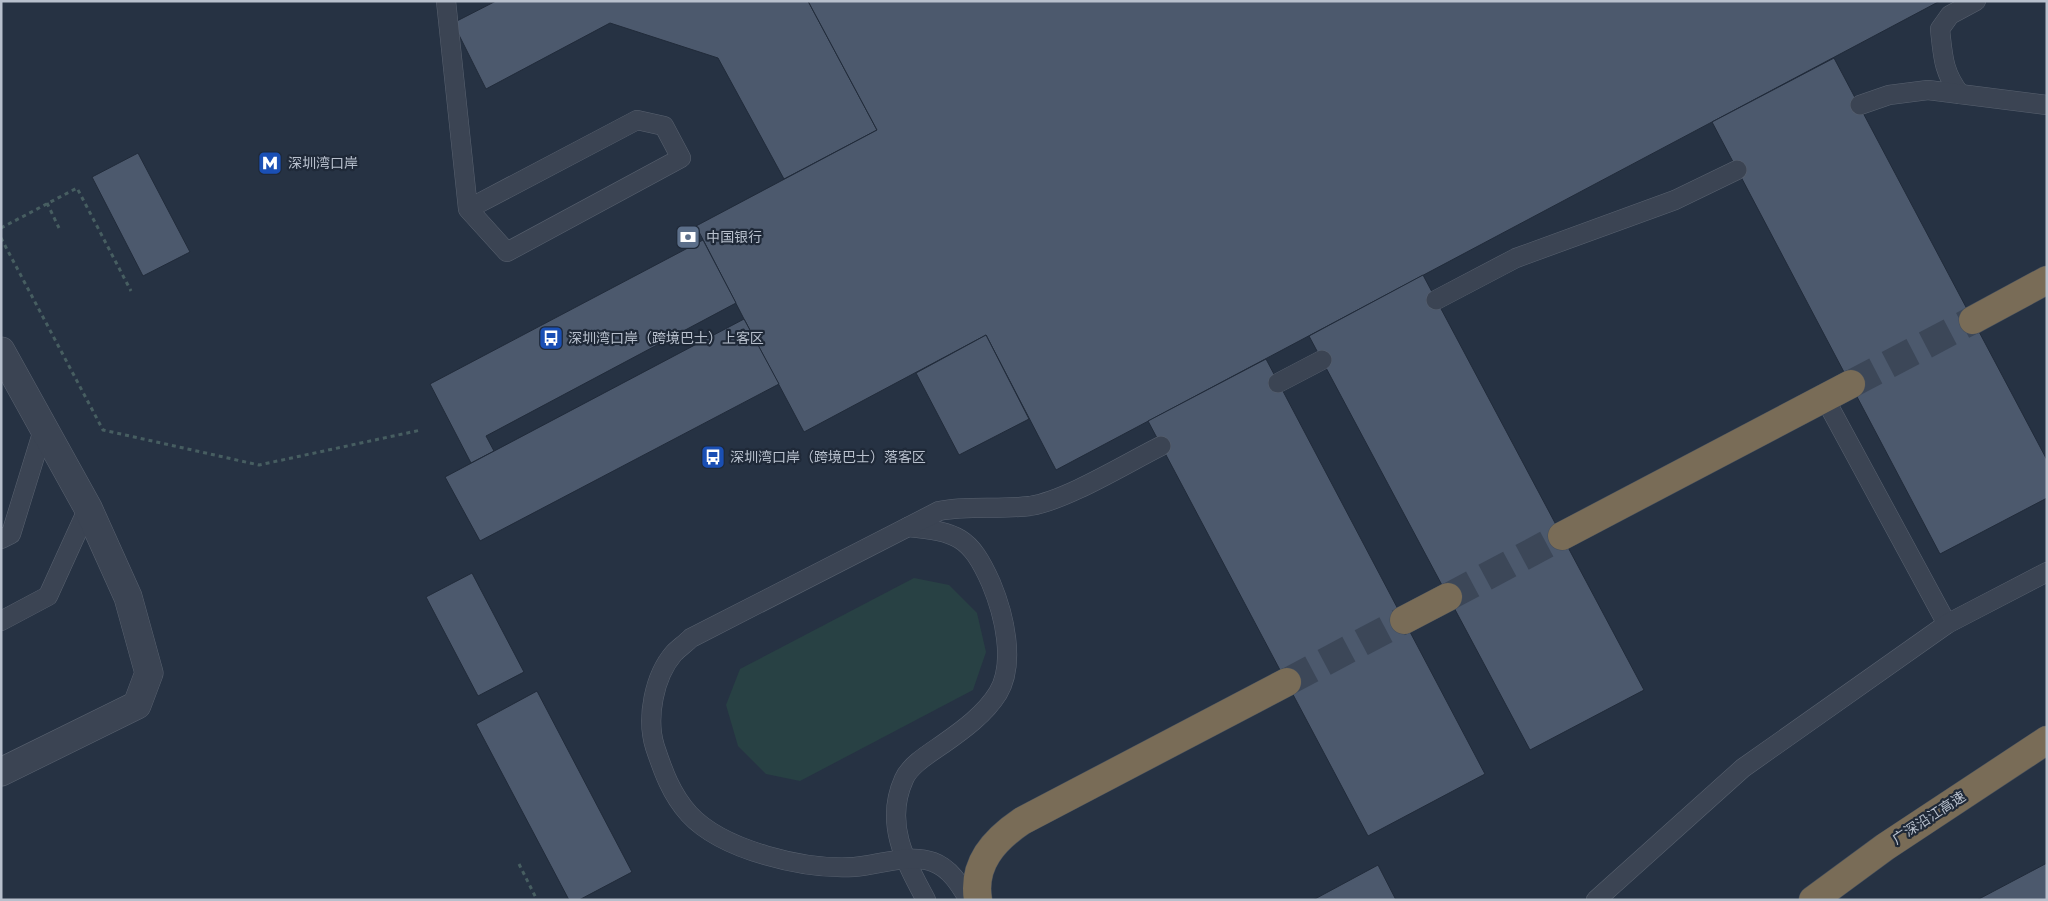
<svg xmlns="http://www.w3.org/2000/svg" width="2048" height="901" viewBox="0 0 2048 901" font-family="'Sofia Sans Condensed','Noto Sans SC',sans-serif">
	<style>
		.green { fill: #284144 }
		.building { fill: #4c596d; stroke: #212b3a }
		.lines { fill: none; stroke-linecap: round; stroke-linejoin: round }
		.highway-tunnel { stroke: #3c4758; stroke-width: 28; stroke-dasharray: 28 14; stroke-linecap: butt }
		.lane-casing { stroke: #596270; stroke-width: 20 }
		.street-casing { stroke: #596270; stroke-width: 29 }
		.highway-casing { stroke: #454f5d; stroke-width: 29 }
		.path { stroke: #475e61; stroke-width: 3; stroke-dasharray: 4 4; stroke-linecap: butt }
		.lane { stroke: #3b4453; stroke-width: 19 }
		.street { stroke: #3b4453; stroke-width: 28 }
		.highway { stroke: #796c57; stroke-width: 28 }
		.labels { text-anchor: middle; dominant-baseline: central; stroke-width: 4.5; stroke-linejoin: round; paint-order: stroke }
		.poi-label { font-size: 14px; fill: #b8c0cd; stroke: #1f2938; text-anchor: start }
		.street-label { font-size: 14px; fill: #b8c0cd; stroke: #1f2938 }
	</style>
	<rect width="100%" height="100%" fill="#263243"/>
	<polygon class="green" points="914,578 949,585 977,613 986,652 973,690 800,781 766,774 738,746 726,705 740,669"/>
	<g class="building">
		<polygon points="496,1 808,1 877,130 784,179 718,58 610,23 486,89 453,23"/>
		<polygon points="808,1 1940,1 1056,470 986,335 804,432 744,319 696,226 877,130"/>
		<polygon points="1834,58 2047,460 2047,498 1940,554 1712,122"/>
		<polygon points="138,153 190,252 143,276 92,177"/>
		<polygon points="703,240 736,303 486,436 494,451 471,463 430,384"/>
		<polygon points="1423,275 1644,690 1530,750 1309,336"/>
		<polygon points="744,319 779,384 480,541 445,477"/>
		<polygon points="986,335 1029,419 959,455 916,373"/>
		<polygon points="1266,359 1485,774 1368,836 1148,421"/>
		<polygon points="472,573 524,672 478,696 426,597"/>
		<polygon points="537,691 632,872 579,900 569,900 476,724"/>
		<polygon points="2047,863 2047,900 1977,900"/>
		<polygon points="1378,865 1396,900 1313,900"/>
	</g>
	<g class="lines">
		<g class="highway-tunnel">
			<polyline points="1851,384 1973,320"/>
			<polyline points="1448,597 1562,536"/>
			<polyline points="1287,682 1404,620"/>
		</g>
		<g class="lane-casing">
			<g id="lane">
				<polyline points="446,1 468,209 507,252 681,158 664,126 637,120 468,209"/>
				<path d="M1960,94C1943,72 1943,56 1940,29L1950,15L1976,1"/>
				<polyline points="1860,105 1889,95 1928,90 2047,105"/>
				<polyline points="1436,300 1516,258 1675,200 1737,170"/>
				<polyline points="1278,383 1322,360"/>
				<polyline points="1824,397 1947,624"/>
				<path d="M908,527C957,532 970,536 991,583C1004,614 1016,663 998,693C985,714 963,730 943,744C930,753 910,765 904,779C884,823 905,861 926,900"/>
				<polyline points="1,539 11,534 44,427"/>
				<polyline points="1,621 48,596 88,508"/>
				<path d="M969,900C960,885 950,868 933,862C909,853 879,865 854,867C806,870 723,851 689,814C671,794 663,771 655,747C646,718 654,676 674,653C679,648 686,643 691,638L939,511C969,505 999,510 1030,506C1067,500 1125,464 1161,446"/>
				<polyline points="1596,900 1743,768 1947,624 2047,572"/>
			</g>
		</g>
		<g class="street-casing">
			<polyline id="street" points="1,351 88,508 128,597 149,673 137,705 1,772"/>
		</g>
		<g class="highway-casing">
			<g id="highway">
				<polyline points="1973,320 2047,280"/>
				<polyline points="1562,536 1851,384"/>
				<polyline points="1404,620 1448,597"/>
				<path d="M978,900C972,864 994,840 1022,821L1287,682"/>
				<polyline points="1813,900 1885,847 2047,740"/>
			</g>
		</g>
		<g class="path">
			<polyline points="47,203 59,228"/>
			<polyline points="1,228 77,188 131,291"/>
			<polyline points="1,238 103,430 259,465 421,430"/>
			<polyline points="519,864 537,900"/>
		</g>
		<use href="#lane" class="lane"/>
		<use href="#street" class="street"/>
		<use href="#highway" class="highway"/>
	</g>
	<defs>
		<g id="metro-square" transform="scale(1.25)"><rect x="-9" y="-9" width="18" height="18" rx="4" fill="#1a4fb4" stroke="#1f2938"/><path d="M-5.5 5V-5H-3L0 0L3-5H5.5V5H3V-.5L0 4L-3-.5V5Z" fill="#fff"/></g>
		<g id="bank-square" transform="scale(1.25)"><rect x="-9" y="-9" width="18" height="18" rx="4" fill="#5c6f8a" stroke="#1f2938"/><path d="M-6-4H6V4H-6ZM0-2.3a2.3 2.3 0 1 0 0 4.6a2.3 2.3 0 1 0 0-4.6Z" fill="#fff"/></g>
		<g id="bus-square" transform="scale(1.25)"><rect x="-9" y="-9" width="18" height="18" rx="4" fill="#1a4fb4" stroke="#1f2938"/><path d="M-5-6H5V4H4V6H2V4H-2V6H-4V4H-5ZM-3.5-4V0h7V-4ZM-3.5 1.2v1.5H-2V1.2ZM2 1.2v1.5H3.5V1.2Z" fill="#fff"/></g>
	</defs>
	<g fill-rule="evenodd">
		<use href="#metro-square" x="270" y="163"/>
		<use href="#bank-square" x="688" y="237"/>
		<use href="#bus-square" x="551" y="338"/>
		<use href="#bus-square" x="713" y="457"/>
	</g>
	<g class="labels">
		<g class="poi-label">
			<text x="288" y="163">深圳湾口岸</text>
			<text x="706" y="237">中国银行</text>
			<text x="568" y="338">深圳湾口岸（跨境巴士）上客区</text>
			<text x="730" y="457">深圳湾口岸（跨境巴士）落客区</text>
		</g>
		<g class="street-label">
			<text transform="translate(1929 818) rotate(-33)">广深沿江高速</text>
		</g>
	</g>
	<rect width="2048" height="901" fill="none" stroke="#b8c0cd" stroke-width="5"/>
</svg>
